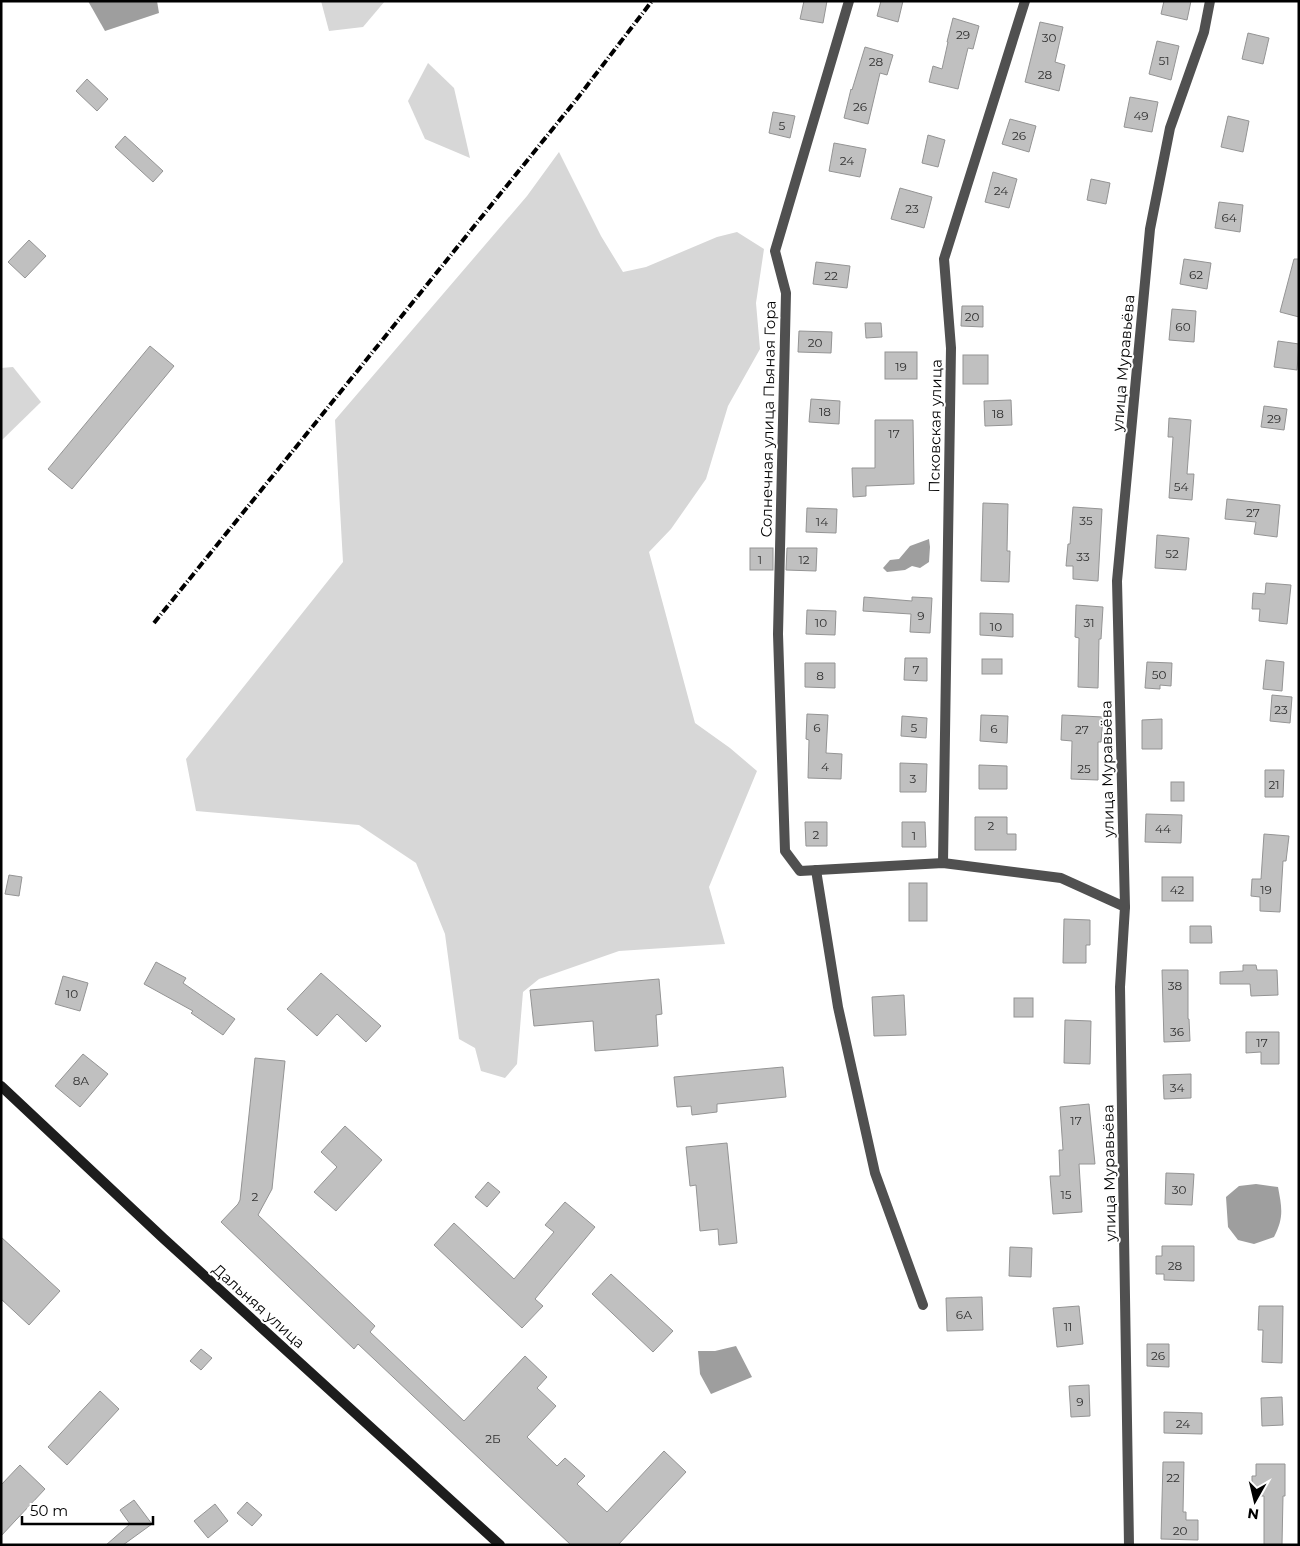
<svg xmlns="http://www.w3.org/2000/svg" width="1300" height="1546" viewBox="0 0 1300 1546" font-family="Montserrat,sans-serif">
	<style>
		.green { fill: #d7d7d7 }
		.water { fill: #9e9e9e }
		.building { fill: #c0c0c0; stroke: #949494 }
		.lines { fill: none; stroke-linecap: round; stroke-linejoin: round }
		.minor { stroke: #505050; stroke-width: 10 }
		.secondary { stroke: #1d1d1d; stroke-width: 10 }
		.rail { stroke: #000; stroke-width: 4; stroke-dasharray: 8 2.5 1 2.5; stroke-linecap: butt }
		.labels { text-anchor: middle; dominant-baseline: central; stroke-width: 4; stroke-linejoin: round; paint-order: stroke }
		.number-label { font-size: 12px; fill: #303030 }
		.street-label { font-size: 15px; fill: #000; stroke: #fff }
	</style>
	<rect width="100%" height="100%" fill="#fff"/>
	<g class="green">
		<polygon points="321,1 385,1 363,27 329,31"/>
		<polygon points="428,63 454,88 470,158 425,139 408,101"/>
		<polygon points="559,152 601,236 623,272 646,267 717,237 737,232 764,249 756,303 760,349 728,406 706,479 671,529 649,552 695,723 730,748 757,771 709,887 725,944 619,951 539,979 523,992 517,1064 505,1078 481,1071 475,1048 459,1039 445,934 416,863 359,825 196,811 186,759 343,562 335,420 527,196"/>
		<polygon points="13,367 41,402 1,441 1,368"/>
	</g>
	<g class="water">
		<polygon points="88,1 157,1 159,13 105,31"/>
		<polygon points="929,539 930,547 929,562 920,568 912,566 905,570 887,572 883,568 890,560 899,559 910,546"/>
		<path d="M1256,1184L1278,1187C1282,1208 1284,1218 1274,1237L1254,1244L1238,1240L1228,1227L1226,1197L1239,1186Z"/>
		<polygon points="736,1346 752,1377 711,1394 700,1374 698,1351 715,1351"/>
	</g>
	<g class="building">
		<polygon points="804,1 827,1 823,23 800,19"/>
		<polygon points="881,1 903,1 898,22 877,16"/>
		<polygon points="1164,1 1191,1 1187,20 1161,14"/>
		<polygon points="953,18 979,26 973,49 968,48 958,89 929,82 933,66 942,69 948,42 947,42"/>
		<polygon points="1040,22 1063,27 1055,62 1065,65 1059,91 1025,82"/>
		<polygon points="1248,33 1269,38 1263,64 1242,59"/>
		<polygon points="1157,41 1179,46 1171,80 1149,74"/>
		<polygon points="865,47 893,55 887,75 880,73 868,124 844,118 851,89 852,90"/>
		<polygon points="87,79 108,99 97,111 76,91"/>
		<polygon points="1130,97 1158,102 1152,132 1124,127"/>
		<polygon points="773,112 795,116 790,138 769,133"/>
		<polygon points="1228,116 1249,121 1243,152 1221,147"/>
		<polygon points="1010,119 1036,126 1029,152 1002,144"/>
		<polygon points="928,135 945,140 938,167 922,163"/>
		<polygon points="125,136 163,171 153,182 115,147"/>
		<polygon points="834,143 866,149 860,177 829,171"/>
		<polygon points="993,172 1017,179 1009,208 985,202"/>
		<polygon points="1091,179 1110,183 1106,204 1087,200"/>
		<polygon points="900,188 932,197 924,228 891,219"/>
		<polygon points="1219,202 1243,205 1240,232 1215,228"/>
		<polygon points="29,240 46,256 25,278 8,262"/>
		<polygon points="1184,259 1211,263 1207,289 1180,284"/>
		<polygon points="1294,259 1299,259 1299,317 1280,312"/>
		<polygon points="816,262 850,266 847,288 813,284"/>
		<polygon points="962,306 983,306 983,327 961,326"/>
		<polygon points="1172,309 1196,311 1194,342 1169,340"/>
		<polygon points="865,323 881,323 882,337 866,338"/>
		<polygon points="799,331 832,332 831,353 798,352"/>
		<polygon points="1278,341 1299,344 1297,370 1274,367"/>
		<polygon points="150,346 174,366 72,489 48,469"/>
		<rect x="885" y="352" width="32" height="27"/>
		<rect x="963" y="355" width="25" height="29"/>
		<polygon points="811,399 840,401 839,424 809,422"/>
		<polygon points="1011,400 1012,425 985,426 984,401"/>
		<polygon points="1264,406 1287,409 1284,430 1261,427"/>
		<polygon points="1169,418 1191,420 1187,474 1194,474 1192,500 1169,498 1173,437 1168,437"/>
		<polygon points="875,420 913,420 914,484 866,486 866,496 853,497 852,468 875,468"/>
		<polygon points="1227,499 1280,505 1277,537 1254,534 1256,522 1225,519"/>
		<polygon points="983,503 1008,504 1007,551 1010,551 1009,582 981,581"/>
		<polygon points="1073,507 1102,509 1098,581 1073,579 1073,566 1066,566 1068,544 1070,544"/>
		<polygon points="807,508 837,509 836,533 806,532"/>
		<polygon points="1157,535 1189,538 1186,570 1155,568"/>
		<rect x="750" y="548" width="23" height="22"/>
		<polygon points="787,548 817,548 816,571 786,570"/>
		<polygon points="1266,583 1291,585 1287,624 1259,621 1260,609 1252,609 1253,593 1265,594"/>
		<polygon points="864,597 912,601 912,597 932,598 930,633 910,632 911,614 863,611"/>
		<polygon points="1076,605 1103,607 1101,639 1099,639 1098,688 1078,687 1079,638 1075,637"/>
		<polygon points="807,610 836,611 835,635 806,634"/>
		<polygon points="980,613 1013,614 1013,637 980,635"/>
		<polygon points="905,658 927,658 927,681 904,680"/>
		<rect x="982" y="659" width="20" height="15"/>
		<polygon points="1266,660 1284,662 1282,691 1263,689"/>
		<polygon points="1147,662 1172,663 1171,686 1160,685 1160,689 1145,688"/>
		<polygon points="805,663 835,663 835,688 805,687"/>
		<polygon points="1272,695 1292,697 1290,723 1270,721"/>
		<polygon points="807,714 828,715 826,753 842,754 841,779 808,778 809,740 806,739"/>
		<polygon points="981,715 1008,716 1007,743 980,741"/>
		<polygon points="1062,715 1103,717 1101,742 1098,742 1098,780 1071,779 1072,741 1061,740"/>
		<polygon points="902,716 927,718 926,738 901,736"/>
		<polygon points="1162,719 1162,749 1142,749 1142,720"/>
		<polygon points="900,763 927,764 926,792 900,792"/>
		<polygon points="979,765 1007,766 1007,789 979,789"/>
		<polygon points="1265,770 1284,770 1283,797 1265,797"/>
		<rect x="1171" y="782" width="13" height="19"/>
		<polygon points="1146,814 1182,815 1181,843 1145,842"/>
		<polygon points="975,817 1007,817 1007,834 1016,834 1016,850 975,850"/>
		<polygon points="805,822 827,822 827,846 806,846"/>
		<polygon points="902,822 925,822 926,847 902,847"/>
		<polygon points="1264,834 1289,836 1286,861 1283,861 1280,912 1260,911 1260,897 1251,896 1252,879 1261,879"/>
		<polygon points="9,875 22,877 19,896 5,894"/>
		<rect x="1162" y="877" width="31" height="24"/>
		<rect x="909" y="883" width="18" height="38"/>
		<polygon points="1064,919 1090,920 1090,945 1086,945 1086,963 1063,963"/>
		<polygon points="1190,926 1211,926 1212,943 1190,943"/>
		<polygon points="156,962 186,978 183,983 235,1019 223,1035 191,1013 193,1011 144,984"/>
		<polygon points="1243,965 1256,965 1257,970 1277,970 1278,995 1251,996 1250,984 1220,984 1220,972 1243,971"/>
		<polygon points="1162,970 1188,970 1188,1019 1189,1019 1190,1041 1164,1042"/>
		<polygon points="321,973 381,1026 366,1042 337,1014 317,1036 287,1009"/>
		<polygon points="63,976 88,983 80,1011 55,1004"/>
		<polygon points="659,979 662,1014 656,1015 658,1046 595,1051 593,1021 534,1026 530,990"/>
		<polygon points="904,995 906,1035 874,1036 872,997"/>
		<rect x="1014" y="998" width="19" height="19"/>
		<polygon points="1065,1020 1091,1021 1090,1064 1064,1063"/>
		<polygon points="1246,1032 1279,1032 1279,1064 1261,1064 1261,1052 1246,1053"/>
		<polygon points="83,1054 108,1074 80,1107 55,1086"/>
		<polygon points="255,1058 285,1061 272,1189 258,1215 375,1326 370,1332 464,1421 525,1356 547,1377 537,1388 556,1406 527,1437 557,1466 565,1458 585,1476 577,1484 607,1512 664,1451 686,1472 618,1545 571,1545 358,1344 354,1349 221,1222 238,1204 240,1200"/>
		<polygon points="783,1067 786,1097 717,1104 717,1112 692,1115 691,1106 677,1107 674,1077"/>
		<polygon points="1191,1074 1191,1098 1164,1099 1163,1075"/>
		<polygon points="1089,1104 1095,1164 1079,1164 1082,1212 1053,1214 1050,1176 1060,1176 1059,1150 1063,1150 1060,1107"/>
		<polygon points="345,1126 382,1160 336,1211 314,1192 337,1167 321,1152"/>
		<polygon points="727,1143 737,1243 719,1245 718,1229 700,1231 696,1185 690,1186 686,1147"/>
		<polygon points="1166,1173 1194,1174 1192,1205 1165,1204"/>
		<polygon points="488,1182 500,1192 487,1207 475,1197"/>
		<polygon points="565,1202 595,1227 535,1299 543,1306 522,1328 434,1245 454,1223 514,1279 554,1232 545,1225"/>
		<polygon points="1,1237 60,1291 29,1325 1,1299"/>
		<polygon points="1162,1246 1194,1246 1194,1281 1164,1280 1164,1274 1156,1274 1156,1256 1162,1256"/>
		<polygon points="1010,1247 1032,1248 1031,1277 1009,1276"/>
		<polygon points="611,1274 673,1331 653,1352 592,1294"/>
		<polygon points="982,1297 983,1330 947,1331 946,1298"/>
		<polygon points="1079,1306 1083,1344 1057,1347 1053,1308"/>
		<polygon points="1259,1306 1283,1306 1282,1363 1262,1362 1263,1330 1258,1330"/>
		<polygon points="1147,1344 1169,1344 1169,1367 1147,1366"/>
		<polygon points="201,1349 212,1358 201,1370 190,1361"/>
		<polygon points="1089,1385 1090,1416 1071,1417 1069,1386"/>
		<polygon points="100,1391 119,1409 67,1465 48,1447"/>
		<polygon points="1282,1397 1283,1425 1262,1426 1261,1398"/>
		<polygon points="1164,1412 1202,1413 1202,1434 1164,1433"/>
		<polygon points="1163,1462 1184,1462 1183,1512 1186,1512 1186,1520 1198,1520 1198,1540 1161,1539"/>
		<polygon points="1256,1464 1285,1464 1285,1496 1283,1496 1282,1545 1264,1545 1264,1496 1252,1496 1252,1476 1256,1476"/>
		<polygon points="20,1465 45,1489 1,1536 1,1485"/>
		<polygon points="134,1500 152,1524 123,1545 106,1545 130,1524 120,1510"/>
		<polygon points="247,1502 262,1515 252,1526 237,1513"/>
		<polygon points="215,1504 228,1521 208,1538 194,1521"/>
	</g>
	<g class="lines">
		<g class="minor">
			<polyline points="849,1 775,251 786,293 778,634 785,851 800,871 943,863 1061,878 1125,907"/>
			<polyline points="943,863 951,348 944,259 1025,1"/>
			<polyline points="816,870 838,1007 875,1173 923,1305"/>
			<polyline points="1129,1545 1120,987 1125,907 1117,581 1150,229 1170,128 1204,32 1210,1"/>
		</g>
		<polyline class="secondary" points="1,1086 163,1238 500,1545"/>
		<polyline class="rail" points="154,623 576,100 652,1"/>
	</g>
	<g class="labels">
		<g class="number-label">
			<text x="963" y="34">29</text>
			<text x="1049" y="37">30</text>
			<text x="1164" y="60">51</text>
			<text x="876" y="61">28</text>
			<text x="1045" y="74">28</text>
			<text x="860" y="106">26</text>
			<text x="1141" y="115">49</text>
			<text x="782" y="125">5</text>
			<text x="1019" y="135">26</text>
			<text x="847" y="160">24</text>
			<text x="1001" y="190">24</text>
			<text x="912" y="208">23</text>
			<text x="1229" y="217">64</text>
			<text x="1196" y="274">62</text>
			<text x="831" y="275">22</text>
			<text x="972" y="316">20</text>
			<text x="1183" y="326">60</text>
			<text x="815" y="342">20</text>
			<text x="901" y="366">19</text>
			<text x="825" y="411">18</text>
			<text x="998" y="413">18</text>
			<text x="1274" y="418">29</text>
			<text x="894" y="433">17</text>
			<text x="1181" y="486">54</text>
			<text x="1253" y="512">27</text>
			<text x="1086" y="520">35</text>
			<text x="822" y="521">14</text>
			<text x="1172" y="553">52</text>
			<text x="1083" y="556">33</text>
			<text x="760" y="559">1</text>
			<text x="804" y="559">12</text>
			<text x="921" y="615">9</text>
			<text x="821" y="622">10</text>
			<text x="1089" y="622">31</text>
			<text x="996" y="626">10</text>
			<text x="916" y="669">7</text>
			<text x="1159" y="674">50</text>
			<text x="820" y="675">8</text>
			<text x="1281" y="709">23</text>
			<text x="817" y="727">6</text>
			<text x="914" y="727">5</text>
			<text x="994" y="728">6</text>
			<text x="1082" y="729">27</text>
			<text x="825" y="766">4</text>
			<text x="1084" y="768">25</text>
			<text x="913" y="778">3</text>
			<text x="1274" y="784">21</text>
			<text x="991" y="825">2</text>
			<text x="1163" y="828">44</text>
			<text x="816" y="834">2</text>
			<text x="914" y="835">1</text>
			<text x="1177" y="889">42</text>
			<text x="1266" y="889">19</text>
			<text x="1175" y="985">38</text>
			<text x="72" y="993">10</text>
			<text x="1177" y="1031">36</text>
			<text x="1262" y="1042">17</text>
			<text x="81" y="1080">8А</text>
			<text x="1177" y="1087">34</text>
			<text x="1076" y="1120">17</text>
			<text x="1179" y="1189">30</text>
			<text x="1066" y="1194">15</text>
			<text x="255" y="1196">2</text>
			<text x="1175" y="1265">28</text>
			<text x="964" y="1314">6А</text>
			<text x="1068" y="1326">11</text>
			<text x="1158" y="1355">26</text>
			<text x="1080" y="1401">9</text>
			<text x="1183" y="1423">24</text>
			<text x="493" y="1438">2Б</text>
			<text x="1173" y="1477">22</text>
			<text x="1180" y="1530">20</text>
		</g>
		<g class="street-label">
			<text transform="translate(1123 363) rotate(-85)">улица Муравьёва</text>
			<text transform="translate(768 419) rotate(-89)">Солнечная улица Пьяная Гора</text>
			<text transform="translate(935 426) rotate(-89)">Псковская улица</text>
			<text transform="translate(1107 769) rotate(-91)">улица Муравьёва</text>
			<text transform="translate(1109 1173) rotate(-91)">улица Муравьёва</text>
			<text transform="translate(259 1306) rotate(42)">Дальняя улица</text>
		</g>
	</g>
	<rect width="1300" height="1546" fill="none" stroke="#000000" stroke-width="5"/>
	<g transform="translate(1255 1501) rotate(188)" stroke="#ffffff" stroke-width="4" paint-order="stroke">
	<path d="M0-4L9 19L0 12L-9 19Z" fill="#000000"/>
	<text y="-8" font-size="14" font-weight="bold" text-anchor="middle" fill="#000000">N</text>
	</g>
	<path d="M22 1516v8h131v-8" fill="none" stroke="#000000" stroke-width="2.5"/>
	<text x="30" y="1516" font-size="15" fill="#000000" stroke="#ffffff" stroke-width="4" paint-order="stroke">50 m</text>
</svg>
